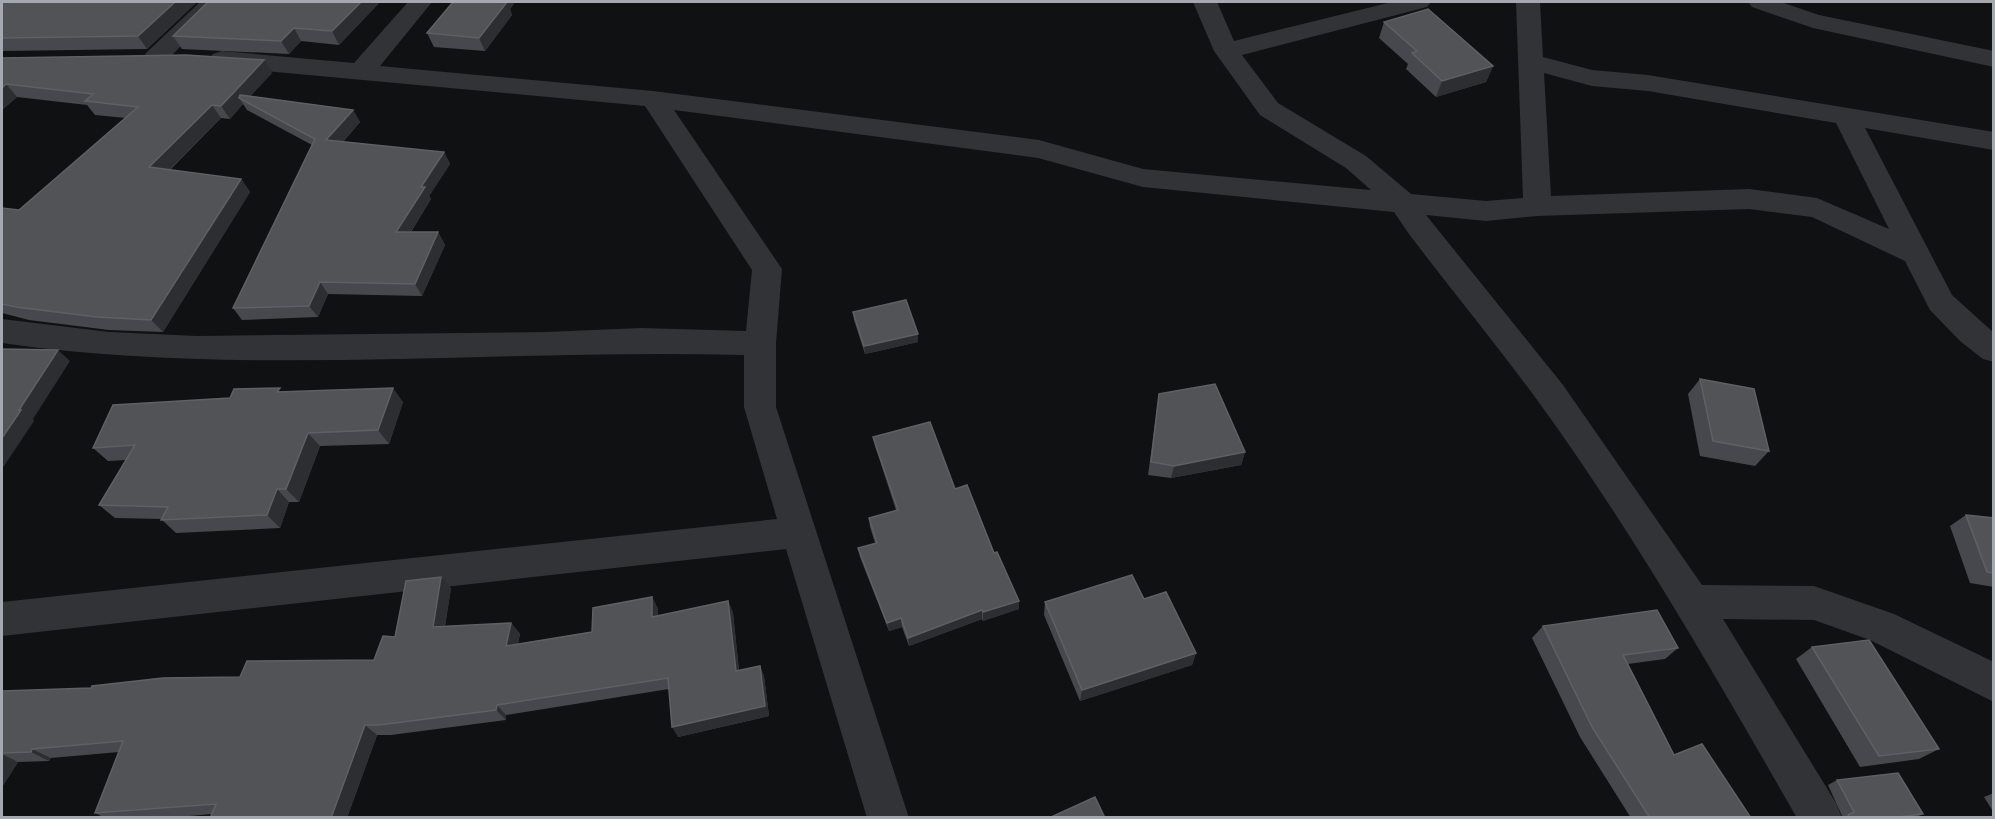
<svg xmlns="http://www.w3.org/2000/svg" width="1995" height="819" viewBox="0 0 1995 819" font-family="'PT Sans',sans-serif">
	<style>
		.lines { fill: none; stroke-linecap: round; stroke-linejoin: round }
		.minor { fill: #323336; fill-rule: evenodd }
		.wall { fill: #47484d }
		.shaded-wall { fill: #2d2e31 }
		.building { fill: #515357; stroke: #5e6065; stroke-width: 1.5 }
	</style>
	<rect width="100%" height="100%" fill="#101112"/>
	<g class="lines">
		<g class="minor">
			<polygon points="200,2 225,2 165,62 156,65 147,62 143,57 147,52"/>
			<path d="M408,2H432L380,66L653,91L1039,140L1143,169L1371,190L1346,168L1260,115L1214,51L1193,2H1217L1234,41L1392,2H1431L1427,7L1242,55L1278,103L1366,156L1411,194L1486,201L1523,198L1516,2H1540L1543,57L1592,70L1648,75L1994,132V150L1865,128L1952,295L1994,333V362L1983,359L1960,341L1930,310L1905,261L1812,217L1749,209L1537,216L1486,221L1426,215L1563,385L1702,585L1814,586L1894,614L1994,662V702L1870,640L1814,620L1723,619L1836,803L1842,818H1797C1716,677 1635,535 1540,404C1498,346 1452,291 1409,234L1394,212L1143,187L1038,158L674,110L782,269L776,343V407L909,818H867L786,549L2,636V602L777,519L744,407V355C497,348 247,378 2,343V319L109,332L197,336L546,332L641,328L746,331L752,270L645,106L222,67L213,64L209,59L213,54L222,51L354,63ZM1544,73L1592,86L1648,91L1836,123L1889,229L1817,198L1749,189L1551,196Z"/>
			<polygon points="1748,2 1781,2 1819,15 1994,51 1994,67 1813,28 1752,7"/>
		</g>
	</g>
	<g class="wall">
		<polygon points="2,2 197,2 147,49 2,51"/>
		<polygon points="208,2 380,2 339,45 301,41 289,54 182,49 173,36"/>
		<polygon points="453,2 515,2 510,9 512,15 485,51 434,47 427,33"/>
		<polygon points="1384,22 1493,66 1486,82 1436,97 1406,69 1408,64 1379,38"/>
		<polygon points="2,58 272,73 250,96 353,110 360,122 343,142 444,152 450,164 429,196 431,199 411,232 438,232 445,245 422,296 328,294 318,317 242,320 233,308 312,145 247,110 243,104 230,119 221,118 170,170 241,179 250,192 163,332 109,330 29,320 2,313 2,208 19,210 126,118 95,115 87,105 17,97 2,110"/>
		<polygon points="853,312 918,342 865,354 854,320"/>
		<polygon points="1700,379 1769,451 1755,466 1700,456 1688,394"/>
		<polygon points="283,392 403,402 389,444 320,446 299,502 289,502 280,528 176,533 161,519 115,518 99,505 126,460 108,461 93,448 230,398"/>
		<polygon points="1159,394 1245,452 1241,465 1171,478 1148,475"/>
		<polygon points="873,437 955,489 994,553 1019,609 983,621 982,619 909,646 902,627 889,631 860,557 858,548 875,543 870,527 869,518 896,510 875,446"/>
		<polygon points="1966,515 1994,518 1994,587 1970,583 1950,526"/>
		<polygon points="451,588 445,626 511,623 520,634 518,644 592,632 652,597 658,609 658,616 728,601 733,613 739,670 760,666 764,676 769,716 678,737 669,689 506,715 506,720 391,735 377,735 347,818 210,818 212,814 167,818 105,818 95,813 119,752 51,758 49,761 18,762 2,787 2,691 91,688 240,677 374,660 395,637"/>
		<polygon points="1144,599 1196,653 1192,665 1080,701 1044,615 1045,602"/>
		<polygon points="1543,626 1678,648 1665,659 1628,664 1674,755 1751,818 1631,818 1580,737 1532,638"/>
		<polygon points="1812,647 1939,749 1919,759 1860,767 1796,659"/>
		<polygon points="1837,780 1923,814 1915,818 1843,818 1828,785"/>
		<polygon points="1994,793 1994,813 1984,797"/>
	</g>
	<g class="shaded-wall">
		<polygon points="175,2 197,2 147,49 138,36"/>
		<polygon points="361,2 380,2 339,45 332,31"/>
		<polygon points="500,2 515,2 510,9 512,15 485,51 479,38"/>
		<polygon points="294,28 301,41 289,54 281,41"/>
		<polygon points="264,60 272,73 246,101 239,98 243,104 230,119 221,106"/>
		<polygon points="1493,66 1486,82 1436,97 1442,81"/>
		<polygon points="6,84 17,97 2,110 2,88"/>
		<polygon points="212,105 221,118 159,180 149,167"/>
		<polygon points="353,110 360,122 334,152 326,140"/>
		<polygon points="444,152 450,164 429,196 431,199 403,244 396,232 421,187"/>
		<polygon points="241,179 250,192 163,332 151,320"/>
		<polygon points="438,232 445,245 422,296 415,284"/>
		<polygon points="320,282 328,294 318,317 309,306"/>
		<polygon points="918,334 918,342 865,354 864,346"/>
		<polygon points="58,350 70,361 33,419 34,421 2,469 2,438 19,410"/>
		<polygon points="393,388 403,402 389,444 378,430"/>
		<polygon points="308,433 320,446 299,502 286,489"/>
		<polygon points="1245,452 1241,465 1171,478 1174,466"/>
		<polygon points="277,489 289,502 280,528 267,515"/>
		<polygon points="441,577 451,588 443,638 433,627"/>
		<polygon points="652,597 658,609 658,629 652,617"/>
		<polygon points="728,601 733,613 740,682 736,671"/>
		<polygon points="1019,601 1019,609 983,621 983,612"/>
		<polygon points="982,610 982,619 909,646 908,638"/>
		<polygon points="901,618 902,627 889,631 887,623"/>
		<polygon points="511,623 520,634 515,657 506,646"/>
		<polygon points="1196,653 1192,665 1080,701 1082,690"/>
		<polygon points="760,666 764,676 769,716 678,737 672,727"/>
		<polygon points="497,705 506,715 506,720 496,710"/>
		<polygon points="365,725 377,735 347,818 331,818"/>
		<polygon points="32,749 51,758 49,761 31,752"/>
		<polygon points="2,754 18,762 2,787"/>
	</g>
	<g class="building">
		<polygon points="2,2 175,2 138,36 2,38"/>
		<polygon points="208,2 361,2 332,31 294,28 281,41 173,36"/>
		<polygon points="453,2 507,2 479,38 427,33"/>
		<polygon points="1428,9 1493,66 1442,81 1412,53 1417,51 1384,22"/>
		<polygon points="186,55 264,60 221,106 212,105 149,167 241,179 151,320 97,317 16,307 2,304 2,208 19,210 138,107 85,101 93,94 6,84 2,88 2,58"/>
		<polygon points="240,95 353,110 326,140 444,152 421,187 425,187 396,232 438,232 415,284 320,282 309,306 233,308 315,139 239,98"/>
		<polygon points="906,300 918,334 864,346 853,312"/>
		<polygon points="2,349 58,350 19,410 21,410 2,438"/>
		<polygon points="1700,379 1754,389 1769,451 1713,441"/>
		<polygon points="1215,384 1245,452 1174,466 1151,462 1159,394"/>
		<polygon points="280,388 277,392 393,388 378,430 308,433 286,489 277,489 267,515 161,520 168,507 99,505 135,445 93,448 113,405 230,398 234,389"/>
		<polygon points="930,422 955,489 967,485 994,553 997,552 1019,601 983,612 982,610 908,638 901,618 887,623 858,548 877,543 869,518 898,510 873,437"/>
		<polygon points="1966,515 1994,518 1994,573 1987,572"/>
		<polygon points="1132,575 1144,599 1166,592 1196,653 1082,690 1045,602"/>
		<polygon points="441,577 433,627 511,623 506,646 592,632 593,608 652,597 652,617 728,601 736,671 760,666 765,706 672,727 668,678 497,705 496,710 379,725 365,725 331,818 253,817 252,818 210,818 216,804 95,813 123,741 32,749 31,752 2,753 2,691 91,688 92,686 163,678 240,677 247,661 374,660 383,636 395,637 406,581"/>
		<polygon points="1657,610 1678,648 1623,655 1674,755 1702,744 1751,818 1650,818 1592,727 1543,626"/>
		<polygon points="1869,640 1939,749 1879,756 1812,647"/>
		<polygon points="1898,773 1923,814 1889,818 1850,818 1848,815 1854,812 1837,780"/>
		<polygon points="1095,797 1105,818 1049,818"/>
	</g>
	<rect width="1995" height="819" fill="none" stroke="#a3a8b1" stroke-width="6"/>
</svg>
